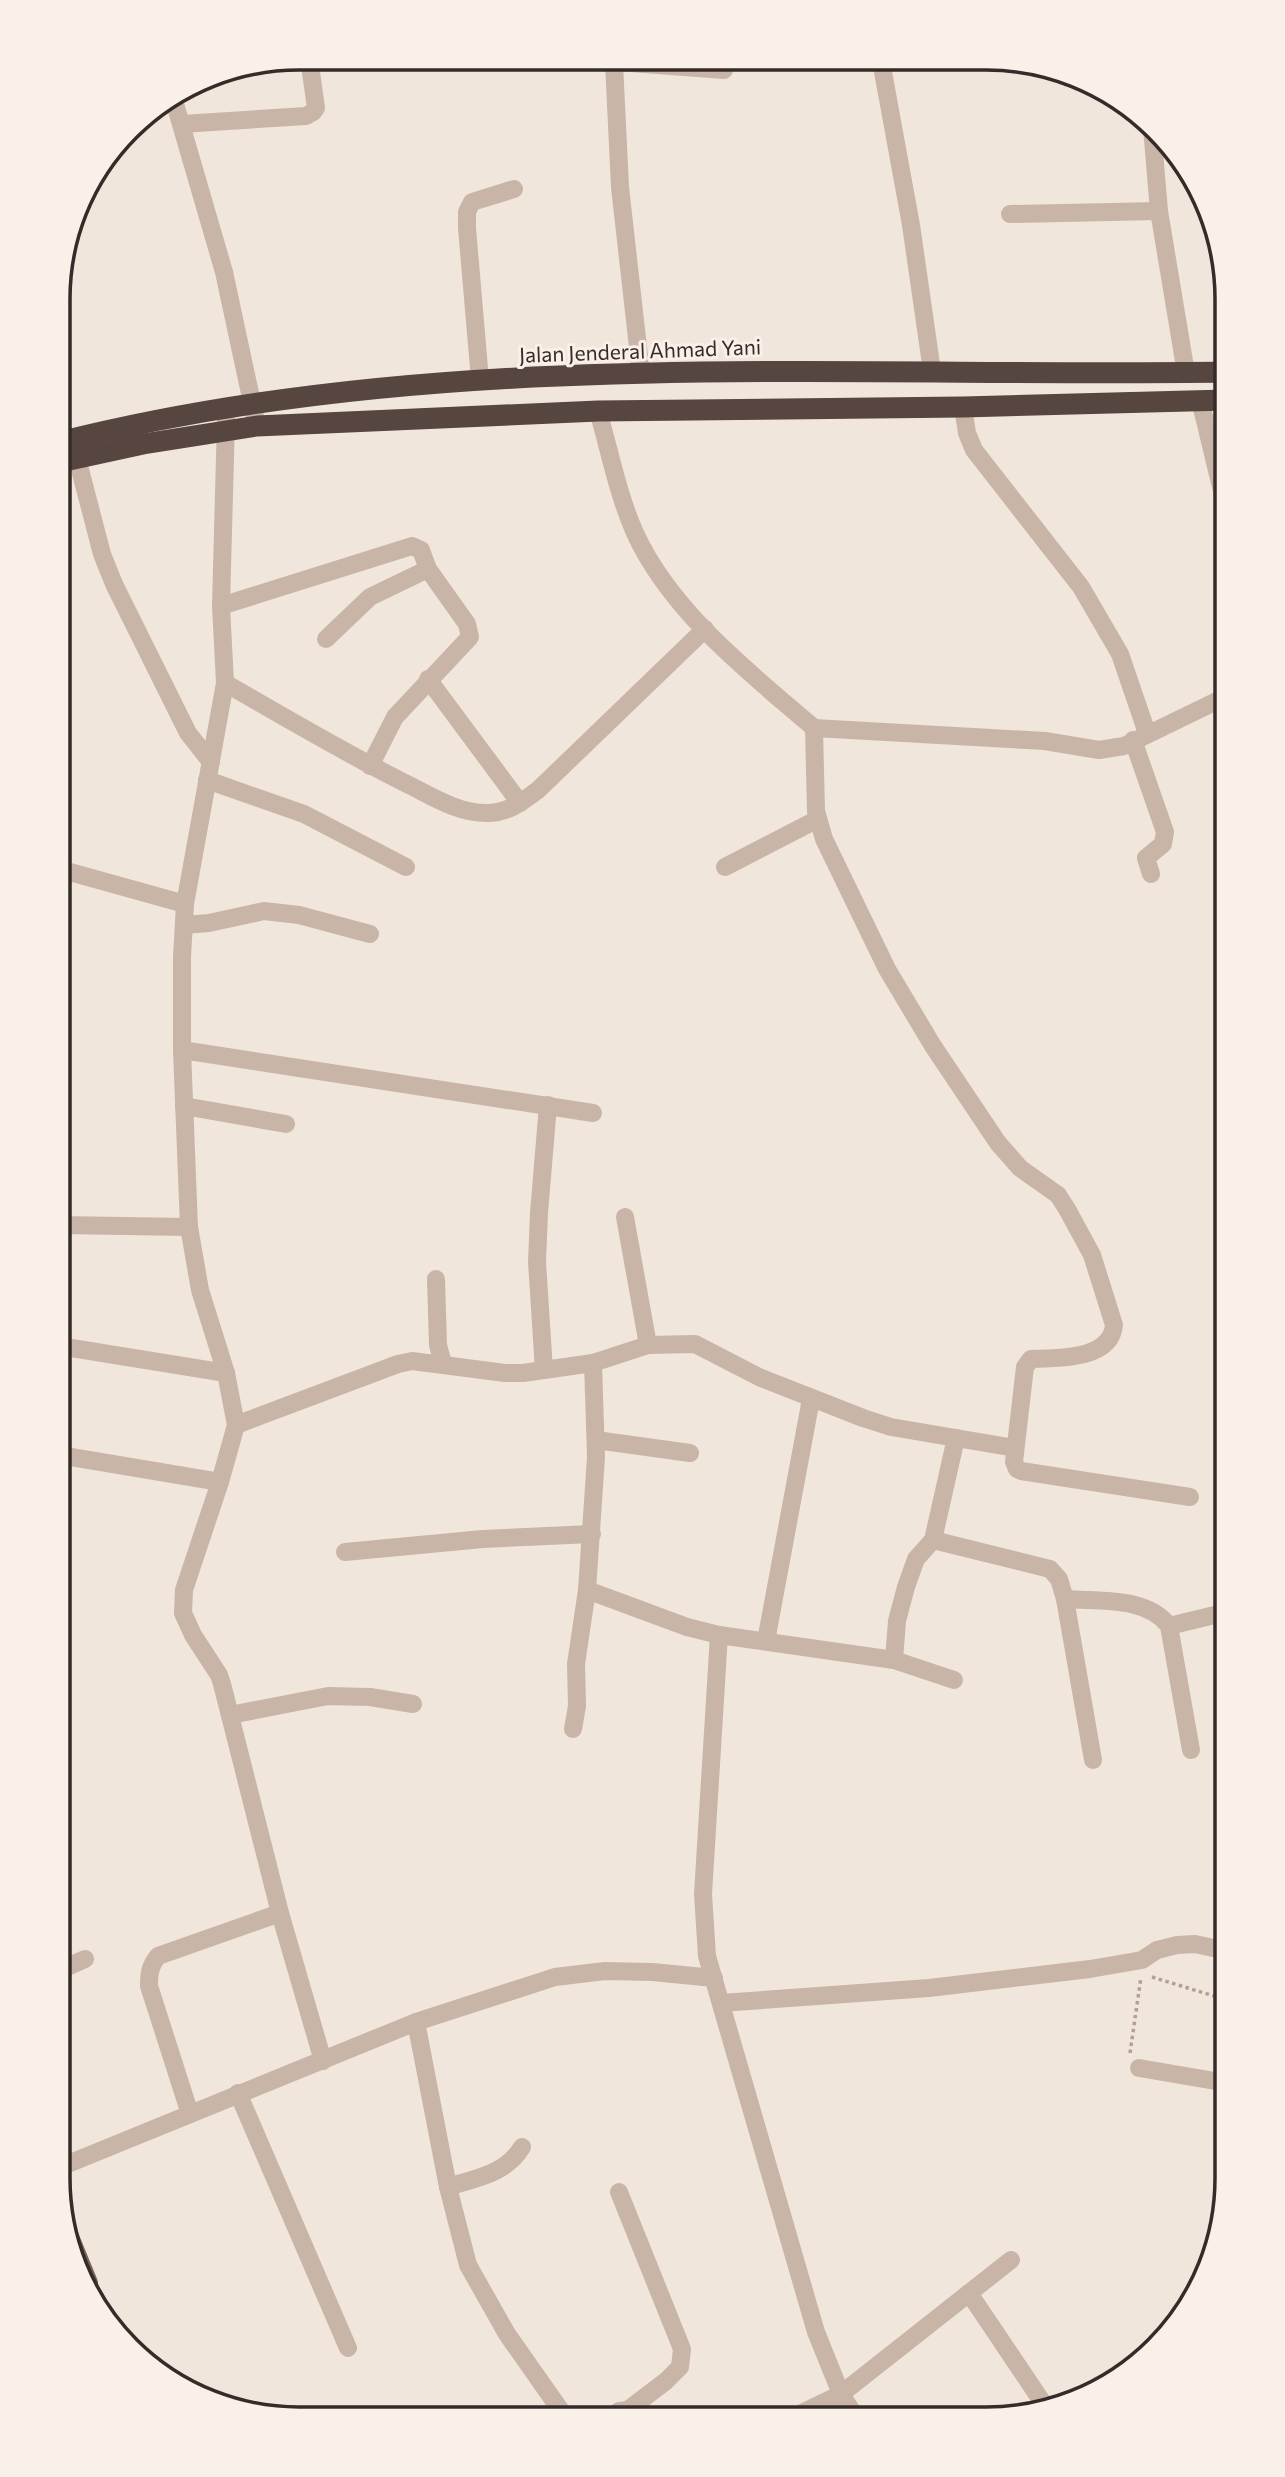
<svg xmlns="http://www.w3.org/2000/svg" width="1285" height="2477" viewBox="0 0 1285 2477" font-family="Commissioner,sans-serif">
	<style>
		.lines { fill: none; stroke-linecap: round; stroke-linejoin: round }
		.path { stroke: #b59f92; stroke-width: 3.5; stroke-dasharray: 3.5 3.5; stroke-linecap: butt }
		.minor { stroke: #c9b5a8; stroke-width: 18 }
		.major { stroke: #786259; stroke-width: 18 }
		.highway { stroke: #57453f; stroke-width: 21 }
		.labels { text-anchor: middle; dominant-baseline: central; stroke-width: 6; stroke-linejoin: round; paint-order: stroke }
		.street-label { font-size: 21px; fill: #362b28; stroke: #f9f0e8 }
		.rim { fill: none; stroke: #362b28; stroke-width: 3.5 }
	</style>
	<rect width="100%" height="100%" fill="#f1e6dc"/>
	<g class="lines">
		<g class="path">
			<polyline points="1152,1977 1227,2000"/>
			<polyline points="1130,2053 1141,1977"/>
		</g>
		<g class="minor">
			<polyline points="577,59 724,70"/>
			<polyline points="881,61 911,225 932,371"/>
			<polyline points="614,63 620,187 641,374"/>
			<polyline points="173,97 224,272 257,426"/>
			<polyline points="182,124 306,116 313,112 316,108 309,58"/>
			<polyline points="1152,128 1159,211 1186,373"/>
			<polyline points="1010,214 1159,211"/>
			<polyline points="480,380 467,228 467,212 472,202 514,189"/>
			<polyline points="1200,400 1227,512"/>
			<polyline points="963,407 967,433 974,450 1081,587 1120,654 1147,733"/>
			<path d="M598,411C610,452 618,495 635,533C671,612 750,673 814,728L816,811L824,839L887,969L933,1046L998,1143L1020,1168L1058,1195L1067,1209L1092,1255L1114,1325C1111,1360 1058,1358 1031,1359L1025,1367L1014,1462L1017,1469L1021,1471L1190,1497"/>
			<polyline points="226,419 221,606 225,683 185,904 182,957 182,1050 189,1227 200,1290 226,1373 236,1425 220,1482 184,1590 183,1613 193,1635 219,1675 222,1684 280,1913 323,2061"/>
			<polyline points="77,458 102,554 114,584 188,733 211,762"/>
			<polyline points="221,606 412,546 421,550 428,569 467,624 470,637 395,717 370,766"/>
			<polyline points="326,639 370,597 428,569"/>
			<polyline points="428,679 520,803"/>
			<path d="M225,683C286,718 348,755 411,786C435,798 459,813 486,813C506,814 522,802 538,790L705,629"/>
			<polyline points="814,728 1045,741 1099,750 1124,746 1227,696"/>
			<polyline points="1133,740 1165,832 1163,844 1146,858 1151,874"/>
			<polyline points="207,780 304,814 406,867"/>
			<polyline points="725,867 818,819"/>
			<polyline points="59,869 185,904"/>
			<polyline points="184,925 209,923 264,911 299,915 370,934"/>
			<polyline points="182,1050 593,1113"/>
			<polyline points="184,1106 286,1124"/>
			<polyline points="625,1217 648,1345"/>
			<polyline points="59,1225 189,1227"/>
			<polyline points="436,1279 438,1345 443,1364"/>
			<polyline points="59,1346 226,1373"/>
			<polyline points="544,1370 537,1262 539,1213 548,1105"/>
			<polyline points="236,1425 398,1364 412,1361 505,1373 523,1373 593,1363 648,1345 695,1344 761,1378 863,1418 891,1427 1015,1448"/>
			<polyline points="596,1440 690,1453"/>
			<polyline points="59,1455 220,1482"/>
			<polyline points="933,1540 1050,1569 1059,1579 1065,1599 1093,1760"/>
			<polyline points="345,1552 483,1539 592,1534"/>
			<polyline points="587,1590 687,1627 719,1635 894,1660 897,1621 906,1587 916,1559 933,1540 956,1438"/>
			<path d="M1065,1599C1099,1602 1147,1596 1169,1626L1191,1750"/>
			<polyline points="1169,1626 1227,1612"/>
			<polyline points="719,1635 703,1894 707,1956 816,2332 841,2394 857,2419"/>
			<polyline points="766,1641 811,1399"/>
			<polyline points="894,1660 954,1680"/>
			<polyline points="230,1715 328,1696 370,1697 413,1704"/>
			<polyline points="573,1729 577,1706 576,1664 587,1590 596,1457 593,1363"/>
			<polyline points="58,1971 85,1959"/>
			<polyline points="721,2003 929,1988 1090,1969 1142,1960 1157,1950 1177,1945 1195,1944 1227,1951"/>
			<polyline points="416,2022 448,2187 468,2265 507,2334 566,2418"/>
			<polyline points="1139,2068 1227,2083"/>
			<polyline points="238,2093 348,2348"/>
			<path d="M190,2114L149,1986C149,1973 150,1966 158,1956L280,1913"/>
			<polyline points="58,2168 416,2022 555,1977 605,1971 652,1972 714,1978"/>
			<path d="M448,2187C476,2178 506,2174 522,2147"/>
			<polyline points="619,2192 682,2349 680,2367 666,2381 628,2410"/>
			<polyline points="969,2293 1047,2409"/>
			<polyline points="609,2418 619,2411 628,2410 636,2418"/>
			<polyline points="789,2419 841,2394 1011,2260"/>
		</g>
		<polyline class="major" points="66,2227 89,2283"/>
		<g class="highway">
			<path d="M60,442C441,346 838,378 1227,372"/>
			<polyline points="60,462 143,444 257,426 598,411 963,407 1227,400"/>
		</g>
	</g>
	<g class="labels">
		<g class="street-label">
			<text transform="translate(640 350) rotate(-2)">Jalan Jenderal Ahmad Yani</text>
		</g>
	</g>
	<path d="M0 0H1285V2477H0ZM299 70H986A229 229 0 0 1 1215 299V2178A229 229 0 0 1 986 2407H299A229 229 0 0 1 70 2178V299A229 229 0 0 1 299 70Z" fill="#f9f0e8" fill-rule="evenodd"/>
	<path class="rim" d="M299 70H986A229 229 0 0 1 1215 299V2178A229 229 0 0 1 986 2407H299A229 229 0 0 1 70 2178V299A229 229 0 0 1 299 70Z"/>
</svg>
